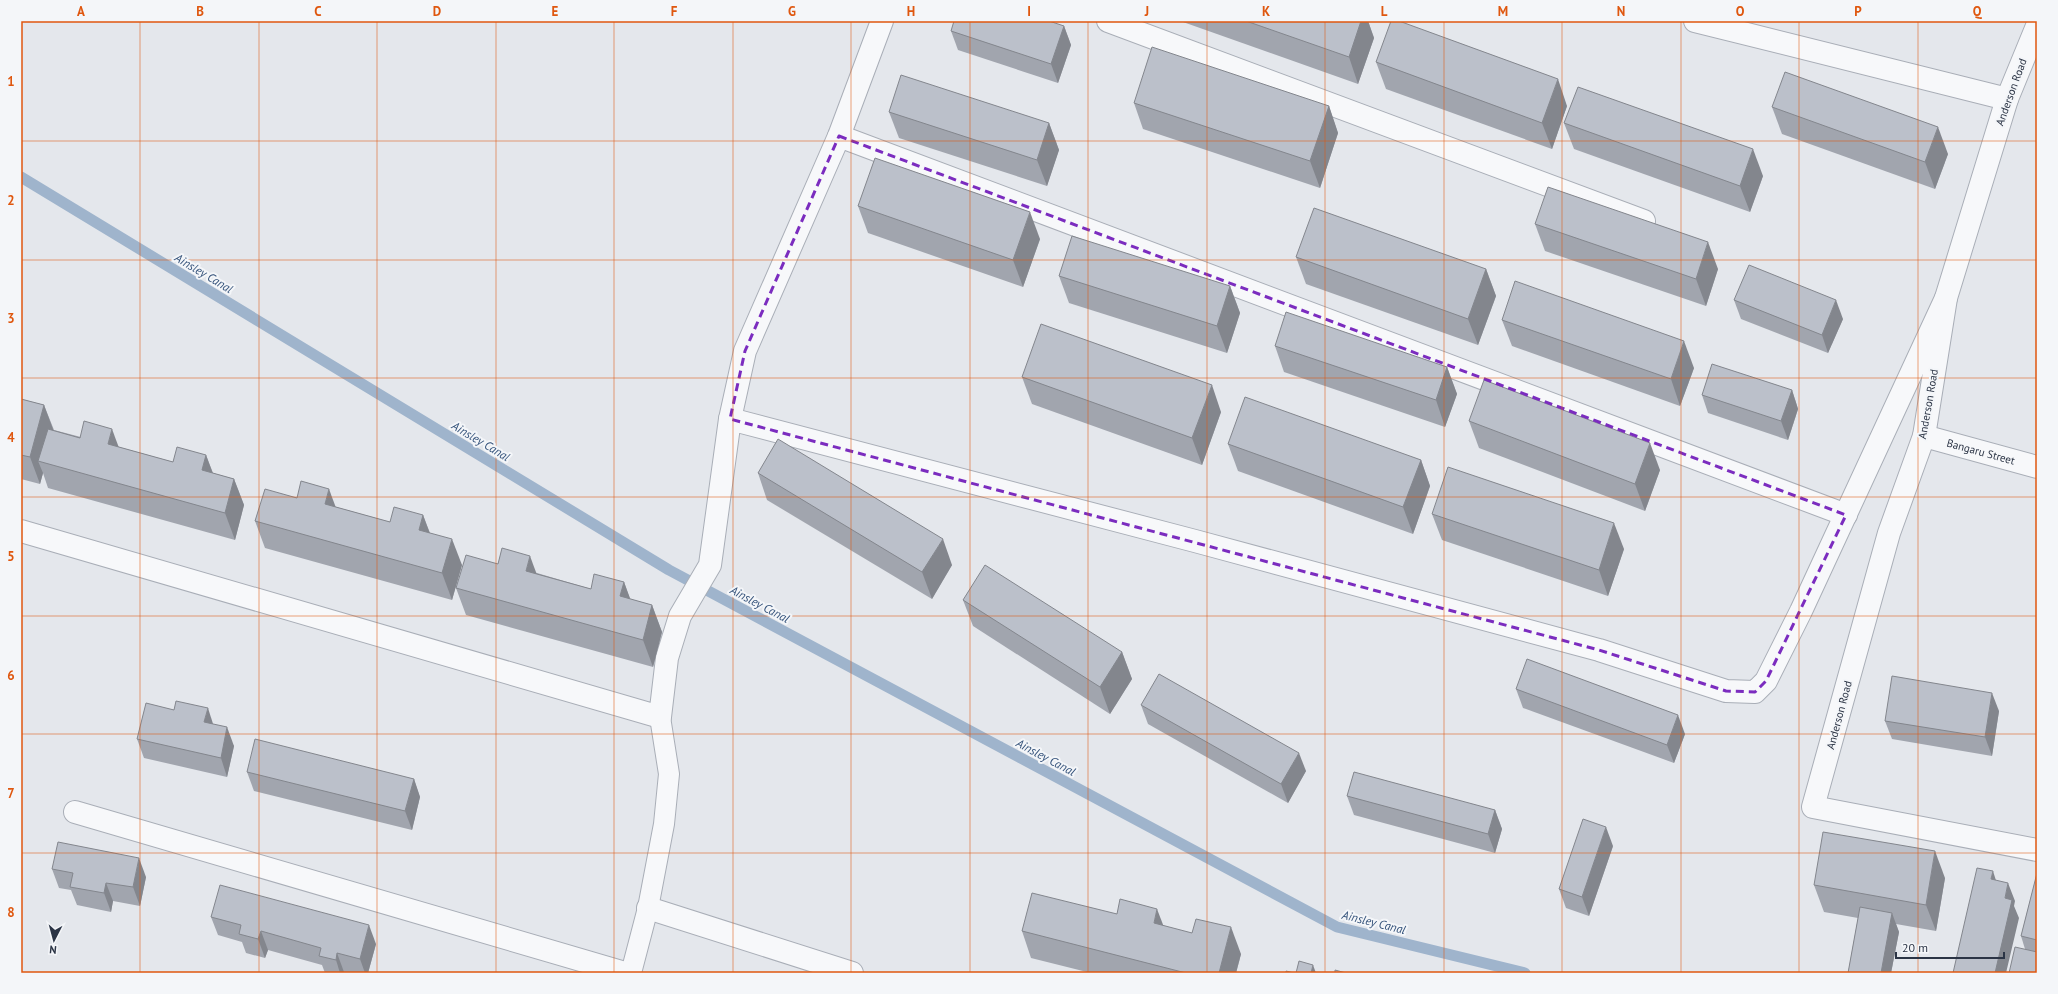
<svg xmlns="http://www.w3.org/2000/svg" width="2058" height="994" viewBox="0 0 2058 994" font-family="'PT Sans',sans-serif">
	<style>
		.lines { fill: none; stroke-linecap: round; stroke-linejoin: round }
		.stream { stroke: #9fb4cc; stroke-width: 11 }
		.service-casing { stroke: #a9aeb7; stroke-width: 22 }
		.minor-casing { stroke: #a9aeb7; stroke-width: 24 }
		.service { stroke: #f7f8fa; stroke-width: 20 }
		.minor { stroke: #f7f8fa; stroke-width: 22 }
		.wall { fill: #a1a5ae }
		.shaded-wall { fill: #83868d }
		.building { fill: #bbc0ca; stroke: #83868d }
		.marked { fill: none; stroke: #7b2cbf; stroke-width: 3; stroke-dasharray: 8 5; stroke-linejoin: round }
		.grid { fill: none; stroke: #df570f; stroke-width: 1; stroke-opacity: 0.55 }
		.labels { text-anchor: middle; dominant-baseline: central; stroke-width: 4; stroke-linejoin: round; paint-order: stroke }
		.street-label { font-size: 11px; fill: #2b3445; stroke: #f4f6f9 }
		.water-label { font-size: 12px; font-style: italic; fill: #34527a; stroke: #f4f6f9 }
		.neatline { fill: none; stroke: #df570f; stroke-width: 1.5 }
		.grid-label { font-size: 13px; text-anchor: middle; font-weight: bold; fill: #df570f }
	</style>
	<rect width="100%" height="100%" fill="#e4e7ec"/>
	<g class="lines">
		<polyline class="stream" points="21,177 669,570 1337,927 1525,973"/>
		<g class="service-casing">
			<polyline id="service" points="631,973 648,908 664,824 669,774 660,717"/>
		</g>
		<g class="minor-casing">
			<g id="minor">
				<polyline points="1108,21 1644,221"/>
				<polyline points="1695,21 2007,99"/>
				<polyline points="2037,26 2007,99 1946,298 1924,436 1889,533 1813,807 2037,850"/>
				<polyline points="839,136 1846,515"/>
				<polyline points="730,419 745,351 839,136 882,21"/>
				<path id="s1" d="M1924,436L2037,467"/>
				<polyline points="21,531 660,717 667,658 680,616 710,565 730,419 1195,541 1599,650 1726,691 1755,692 1766,681 1801,611 1946,298"/>
				<polyline points="75,812 625,973"/>
				<polyline points="648,908 852,973"/>
			</g>
		</g>
		<use href="#service" class="service"/>
		<use href="#minor" class="minor"/>
	</g>
	<g class="wall">
		<polygon points="1182,21 1368,21 1374,38 1358,84 1183,22"/>
		<polygon points="1064,26 1071,45 1058,83 958,50 951,31"/>
		<polygon points="1376,62 1567,106 1552,149 1386,89"/>
		<polygon points="1134,103 1329,106 1338,133 1320,188 1143,129"/>
		<polygon points="1772,107 1948,154 1935,189 1782,134"/>
		<polygon points="889,112 1049,123 1059,150 1047,186 899,138"/>
		<polygon points="1564,123 1763,176 1750,212 1574,149"/>
		<polygon points="858,206 1040,239 1023,287 868,233"/>
		<polygon points="1535,224 1718,269 1706,306 1545,251"/>
		<polygon points="1296,257 1486,269 1496,296 1478,345 1306,284"/>
		<polygon points="1059,276 1230,286 1240,313 1227,353 1069,303"/>
		<polygon points="1734,300 1843,319 1828,353 1741,319"/>
		<polygon points="1502,320 1694,368 1680,406 1512,346"/>
		<polygon points="1275,346 1447,367 1457,394 1445,427 1284,372"/>
		<polygon points="1022,377 1221,412 1202,465 1032,404"/>
		<polygon points="1792,390 1798,409 1788,440 1708,413 1702,395"/>
		<polygon points="21,399 44,405 54,430 119,447 173,462 206,455 213,473 234,479 244,505 235,540 48,488 43,473 40,484 21,479"/>
		<polygon points="1469,421 1660,470 1645,511 1479,448"/>
		<polygon points="1228,444 1421,460 1430,486 1413,534 1238,471"/>
		<polygon points="758,473 952,565 932,599 767,500"/>
		<polygon points="297,498 336,507 390,522 423,515 430,533 462,565 452,600 265,548 255,521"/>
		<polygon points="1432,514 1624,549 1608,596 1442,540"/>
		<polygon points="498,564 537,573 591,589 624,582 630,599 652,605 662,632 653,667 466,615 456,588"/>
		<polygon points="963,600 1122,652 1132,679 1110,714 973,626"/>
		<polygon points="1516,689 1685,734 1674,763 1523,708"/>
		<polygon points="1141,705 1306,771 1288,803 1148,724"/>
		<polygon points="1999,711 1992,756 1892,739 1885,721"/>
		<polygon points="213,724 234,746 227,777 144,758 137,739"/>
		<polygon points="247,772 414,779 420,797 412,830 254,791"/>
		<polygon points="1347,796 1495,810 1502,829 1495,853 1354,815"/>
		<polygon points="1613,846 1589,916 1566,908 1559,889"/>
		<polygon points="52,869 146,877 140,906 113,901 111,912 77,905 71,890 59,888"/>
		<polygon points="2037,873 2037,973 2025,949 2021,936"/>
		<polygon points="1945,878 1936,931 1896,924 1899,932 1891,973 1848,973 1858,918 1824,912 1814,885"/>
		<polygon points="1117,914 1163,926 1241,954 1236,973 1091,973 1031,958 1022,931"/>
		<polygon points="211,917 376,944 368,973 348,973 344,972 344,973 325,973 322,965 268,950 265,958 246,953 242,942 218,935"/>
	</g>
	<g class="shaded-wall">
		<polygon points="1361,21 1368,21 1374,38 1358,84 1349,57"/>
		<polygon points="1064,26 1071,45 1058,83 1051,64"/>
		<polygon points="1558,79 1567,106 1552,149 1542,123"/>
		<polygon points="1329,106 1338,133 1320,188 1310,161"/>
		<polygon points="1049,123 1059,150 1047,186 1037,160"/>
		<polygon points="1938,127 1948,154 1935,189 1925,162"/>
		<polygon points="1753,149 1763,176 1750,212 1740,186"/>
		<polygon points="1030,212 1040,239 1023,287 1013,260"/>
		<polygon points="1708,242 1718,269 1706,306 1696,279"/>
		<polygon points="1486,269 1496,296 1478,345 1468,319"/>
		<polygon points="1230,286 1240,313 1227,353 1217,326"/>
		<polygon points="1836,300 1843,319 1828,353 1822,335"/>
		<polygon points="1684,341 1694,368 1680,406 1671,379"/>
		<polygon points="1447,367 1457,394 1445,427 1436,400"/>
		<polygon points="1212,385 1221,412 1202,465 1192,438"/>
		<polygon points="1792,390 1798,409 1788,440 1781,421"/>
		<polygon points="44,405 54,432 38,461 43,473 40,484 30,457"/>
		<polygon points="112,429 122,456 108,444"/>
		<polygon points="1650,443 1660,470 1645,511 1635,484"/>
		<polygon points="206,455 216,482 202,470"/>
		<polygon points="1421,460 1430,486 1413,534 1403,507"/>
		<polygon points="234,479 244,505 235,540 225,513"/>
		<polygon points="329,489 339,516 325,504"/>
		<polygon points="423,515 433,542 419,530"/>
		<polygon points="1614,523 1624,549 1608,596 1599,570"/>
		<polygon points="452,539 462,565 452,600 442,573"/>
		<polygon points="943,539 952,565 932,599 922,572"/>
		<polygon points="530,556 540,583 526,571"/>
		<polygon points="624,582 634,609 620,596"/>
		<polygon points="652,605 662,632 653,667 643,640"/>
		<polygon points="1122,652 1132,679 1110,714 1100,687"/>
		<polygon points="1992,693 1999,711 1992,756 1985,737"/>
		<polygon points="208,708 214,727 204,722"/>
		<polygon points="1678,715 1685,734 1674,763 1667,745"/>
		<polygon points="227,727 234,746 227,777 221,758"/>
		<polygon points="1299,753 1306,771 1288,803 1281,784"/>
		<polygon points="414,779 420,797 412,830 405,811"/>
		<polygon points="1495,810 1502,829 1495,853 1488,834"/>
		<polygon points="1606,827 1613,846 1589,916 1582,897"/>
		<polygon points="1935,851 1945,878 1936,931 1926,905"/>
		<polygon points="139,858 146,877 140,906 133,887"/>
		<polygon points="1993,871 1999,890 1991,879"/>
		<polygon points="106,883 113,901 111,912 104,893"/>
		<polygon points="2008,883 2015,901 2014,906 2019,918 2006,973 1995,973 2005,898"/>
		<polygon points="1157,909 1167,935 1154,923"/>
		<polygon points="1892,913 1899,932 1891,973 1881,973"/>
		<polygon points="369,925 376,944 368,973 365,973 360,959"/>
		<polygon points="1231,927 1241,954 1236,973 1219,973"/>
		<polygon points="261,931 268,950 265,958 258,939"/>
		<polygon points="337,953 344,972 344,973 340,973 336,960"/>
		<polygon points="1313,965 1316,973 1311,973"/>
	</g>
	<g class="building">
		<polygon points="954,21 1049,21 1064,26 1051,64 951,31"/>
		<polygon points="1246,21 1361,21 1349,57"/>
		<polygon points="1391,21 1399,21 1558,79 1542,123 1376,62"/>
		<polygon points="1152,47 1329,106 1310,161 1134,103"/>
		<polygon points="1785,72 1938,127 1925,162 1772,107"/>
		<polygon points="901,75 1049,123 1037,160 889,112"/>
		<polygon points="1578,87 1753,149 1740,186 1564,123"/>
		<polygon points="875,158 1030,212 1013,260 858,206"/>
		<polygon points="1548,187 1708,242 1696,279 1535,224"/>
		<polygon points="1314,208 1486,269 1468,319 1296,257"/>
		<polygon points="1072,236 1230,286 1217,326 1059,276"/>
		<polygon points="1749,265 1836,300 1822,335 1734,300"/>
		<polygon points="1515,281 1684,341 1671,379 1502,320"/>
		<polygon points="1286,312 1447,367 1436,400 1275,346"/>
		<polygon points="1041,324 1212,385 1192,438 1022,377"/>
		<polygon points="1712,364 1792,390 1781,421 1702,395"/>
		<polygon points="1484,380 1650,443 1635,484 1469,421"/>
		<polygon points="1245,397 1421,460 1403,507 1228,444"/>
		<polygon points="21,399 44,405 30,457 21,455"/>
		<polygon points="84,421 112,429 108,444 173,462 177,447 206,455 202,470 234,479 225,513 38,461 48,429 80,438"/>
		<polygon points="778,439 943,539 922,572 758,473"/>
		<polygon points="1448,467 1614,523 1599,570 1432,514"/>
		<polygon points="301,481 329,489 325,504 390,522 394,507 423,515 419,530 452,539 442,573 255,521 265,489 297,498"/>
		<polygon points="502,548 530,556 526,571 591,589 594,574 624,582 620,596 652,605 643,640 456,588 466,555 498,564"/>
		<polygon points="985,565 1122,652 1100,687 963,600"/>
		<polygon points="1527,659 1678,715 1667,745 1516,689"/>
		<polygon points="1159,674 1299,753 1281,784 1141,705"/>
		<polygon points="1892,676 1992,693 1985,737 1885,721"/>
		<polygon points="176,701 208,708 204,722 227,727 221,758 137,739 146,703 174,710"/>
		<polygon points="255,739 414,779 405,811 247,772"/>
		<polygon points="1354,772 1495,810 1488,834 1347,796"/>
		<polygon points="1583,819 1606,827 1582,897 1559,889"/>
		<polygon points="1823,832 1935,851 1926,905 1814,885"/>
		<polygon points="58,842 139,858 133,887 106,883 104,893 70,887 73,873 52,869"/>
		<polygon points="1977,868 1993,871 1991,879 2008,883 2005,898 2012,900 1995,973 1953,973"/>
		<polygon points="2037,873 2037,940 2021,936"/>
		<polygon points="220,885 369,925 360,959 337,953 336,960 319,956 321,948 261,931 258,939 239,934 241,925 211,917"/>
		<polygon points="1032,893 1117,914 1120,899 1157,909 1154,923 1192,933 1196,919 1231,927 1219,973 1186,973 1022,931"/>
		<polygon points="1860,907 1892,913 1881,973 1848,973"/>
		<polygon points="2015,947 2037,952 2037,973 2009,973"/>
		<polygon points="1299,961 1313,965 1311,973 1296,973"/>
		<polygon points="1335,970 1346,973 1335,973"/>
		<polygon points="1286,971 1294,973 1286,973"/>
	</g>
	<path class="marked" d="M839,136L1846,515L1766,681L1755,692L1726,691L1599,650L730,419L745,351Z"/>
	<path class="grid" d="M140,21V973M259,21V973M377,21V973M496,21V973M614,21V973M733,21V973M851,21V973M970,21V973M1088,21V973M1207,21V973M1325,21V973M1444,21V973M1562,21V973M1681,21V973M1799,21V973M1918,21V973M21,141H2037M21,260H2037M21,378H2037M21,497H2037M21,616H2037M21,734H2037M21,853H2037"/>
	<g class="labels">
		<g class="street-label">
			<text transform="translate(2011 92) rotate(-70)">Anderson Road</text>
			<text transform="translate(1928 404) rotate(-80)">Anderson Road</text>
			<text stroke="none"><textPath href="#s1" startOffset="59">Bangaru Street</textPath></text>
			<text transform="translate(1839 715) rotate(-75)">Anderson Road</text>
		</g>
		<g class="water-label">
			<text transform="translate(204 273) rotate(31)">Ainsley Canal</text>
			<text transform="translate(481 441) rotate(31)">Ainsley Canal</text>
			<text transform="translate(760 604) rotate(28)">Ainsley Canal</text>
			<text transform="translate(1046 757) rotate(28)">Ainsley Canal</text>
			<text transform="translate(1374 922) rotate(14)">Ainsley Canal</text>
		</g>
	</g>
	<rect width="2058" height="994" fill="none" stroke="#f4f6f9" stroke-width="44"/>
	<g transform="translate(54 940) rotate(186)" stroke="#f4f6f9" stroke-width="3" paint-order="stroke">
	<path d="M0-3L7 15L0 10L-7 15Z" fill="#2b3445"/>
	<text y="-6" font-size="11" font-weight="bold" text-anchor="middle" fill="#2b3445">N</text>
	</g>
	<path d="M1896 952v6h108v-6" fill="none" stroke="#2b3445" stroke-width="2"/>
	<text x="1902" y="952" font-size="12" fill="#2b3445" stroke="#f4f6f9" stroke-width="3" paint-order="stroke">20 m</text>
	<rect x="22" y="22" width="2014" height="950" class="neatline"/>
	<g class="grid-label">
		<text x="81" y="16">A</text>
		<text x="200" y="16">B</text>
		<text x="318" y="16">C</text>
		<text x="437" y="16">D</text>
		<text x="555" y="16">E</text>
		<text x="674" y="16">F</text>
		<text x="792" y="16">G</text>
		<text x="911" y="16">H</text>
		<text x="1029" y="16">I</text>
		<text x="1147" y="16">J</text>
		<text x="1266" y="16">K</text>
		<text x="1384" y="16">L</text>
		<text x="1503" y="16">M</text>
		<text x="1621" y="16">N</text>
		<text x="1740" y="16">O</text>
		<text x="1858" y="16">P</text>
		<text x="1977" y="16">Q</text>
		<text x="11" y="86">1</text>
		<text x="11" y="205">2</text>
		<text x="11" y="323">3</text>
		<text x="11" y="442">4</text>
		<text x="11" y="561">5</text>
		<text x="11" y="680">6</text>
		<text x="11" y="798">7</text>
		<text x="11" y="917">8</text>
	</g>
</svg>
